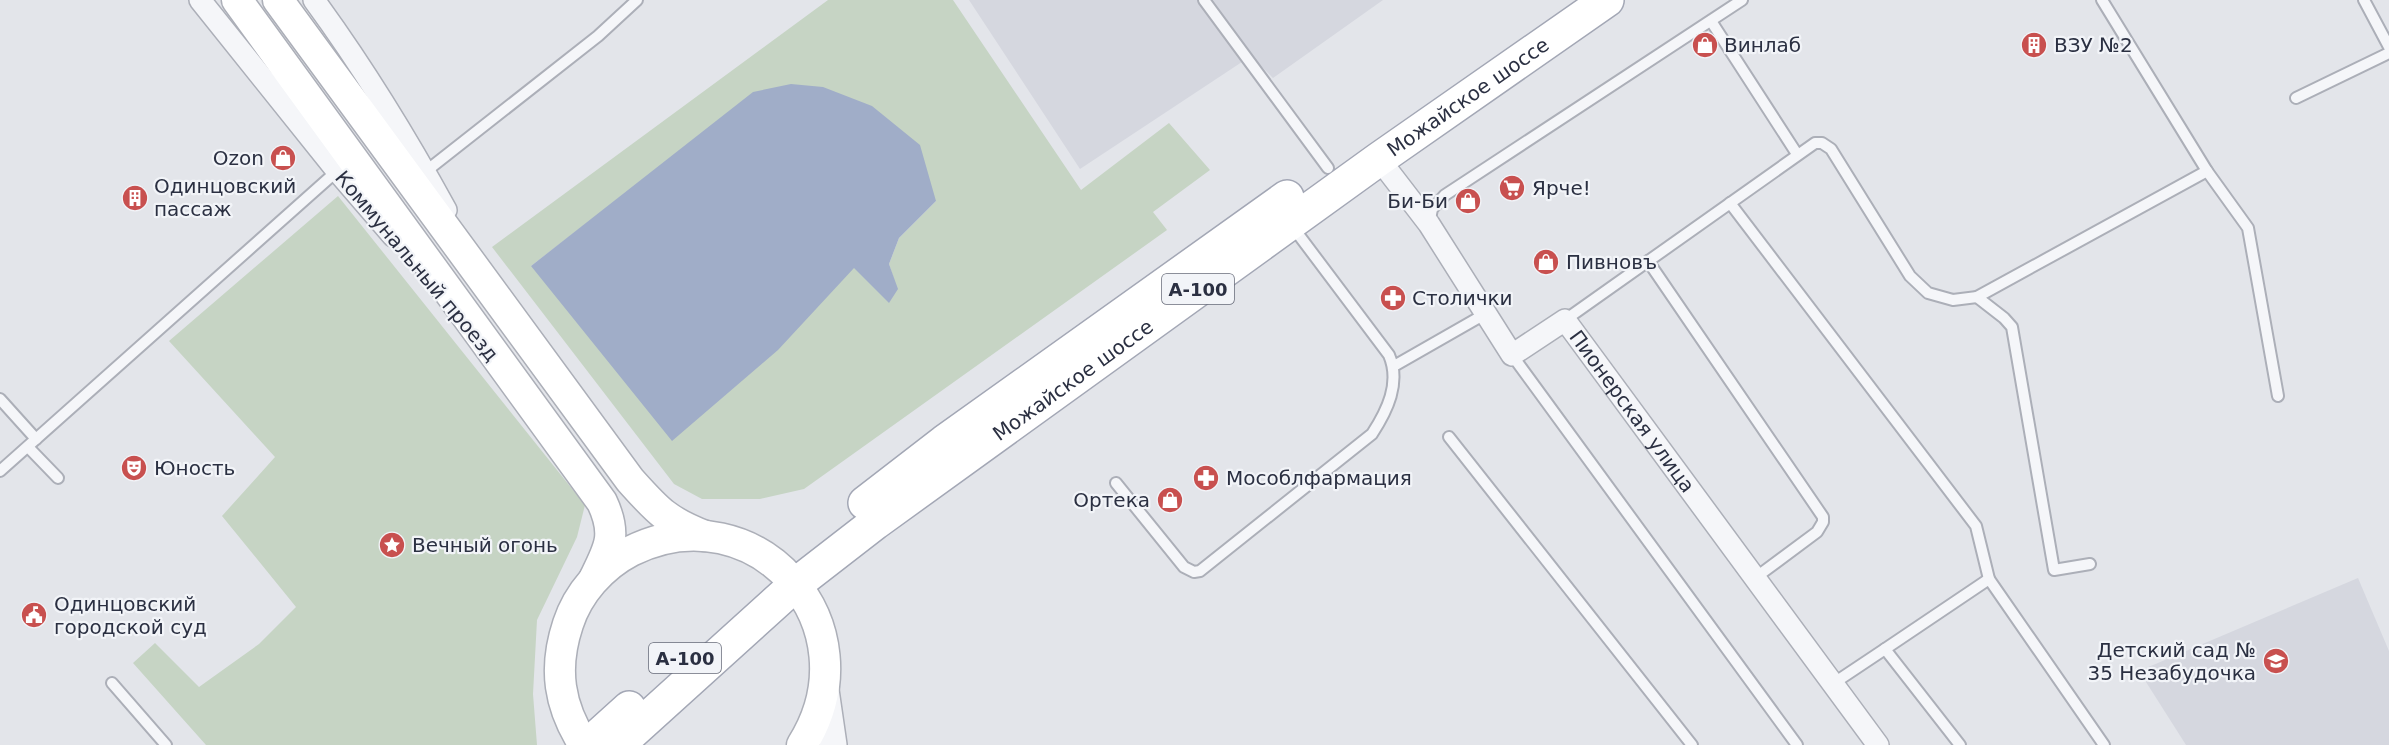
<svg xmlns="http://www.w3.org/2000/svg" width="2389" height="745" viewBox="0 0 2389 745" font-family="'DejaVu Sans',sans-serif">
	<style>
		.built { fill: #d5d7df }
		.green { fill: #c6d4c4; fill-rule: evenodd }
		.water { fill: #a0adc8 }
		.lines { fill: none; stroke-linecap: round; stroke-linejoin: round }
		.service-casing { stroke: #acafb8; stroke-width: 14 }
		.minor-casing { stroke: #acafb8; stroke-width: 24 }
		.tertiary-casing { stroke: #acafb8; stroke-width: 30 }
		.secondary-casing { stroke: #acafb8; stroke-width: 33 }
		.primary-casing { stroke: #a3a7b5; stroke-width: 36 }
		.service { stroke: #f5f6f9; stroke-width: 10 }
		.minor { stroke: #f5f6f9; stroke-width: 21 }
		.tertiary { stroke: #f5f6f9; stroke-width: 27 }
		.secondary { stroke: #fff; stroke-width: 30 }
		.primary { stroke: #fff; stroke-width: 33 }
		.labels { text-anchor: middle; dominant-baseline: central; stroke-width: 4.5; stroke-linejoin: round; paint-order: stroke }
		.shield { fill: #f2f4f8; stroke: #676b79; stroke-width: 1.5 }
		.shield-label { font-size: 18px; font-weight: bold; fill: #2b3042 }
		.poi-label { font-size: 20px; fill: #2b3042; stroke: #f2f4f8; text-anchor: start }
		.street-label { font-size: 20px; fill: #2b3042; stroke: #f2f4f8 }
	</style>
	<rect width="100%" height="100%" fill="#e3e5ea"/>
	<g class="built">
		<polygon points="969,0 1383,0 1273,78 1251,56 1080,169"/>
		<polygon points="2358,578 2389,651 2389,745 2186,745 2139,671"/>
	</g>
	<g class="green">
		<path d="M828,0H953L1081,190L1169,123L1210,170L1153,212L1167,230L804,489L760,499H702L674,484L492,247ZM631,189L936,201L899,238L889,264L897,289L889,302L854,267L819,304L531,266Z"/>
		<polygon points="338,196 585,505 577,537 537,620 533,694 537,745 206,745 133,663 155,643 199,687 259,644 296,607 222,516 275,457 169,341"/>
	</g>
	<polygon class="water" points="791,84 823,87 872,106 920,145 936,201 899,238 889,264 898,289 889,303 854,268 778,350 672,441 531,266 753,92"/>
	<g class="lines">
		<g class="service-casing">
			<g id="service">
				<polyline points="1204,0 1328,168"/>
				<polyline points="2102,0 2207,171"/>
				<polyline points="2364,0 2389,47"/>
				<polyline points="1711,21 1797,154"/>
				<polyline points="2296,98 2389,53"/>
				<polyline points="425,172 598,36 637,0"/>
				<polyline points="1730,203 1976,526 1989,579"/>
				<polyline points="1429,224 1432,209 1445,195 1742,0"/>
				<polyline points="1648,261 1823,517 1823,522 1817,532 1755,578"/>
				<polyline points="1977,297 2004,318 2012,327 2054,570 2090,564"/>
				<polyline points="1565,320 1815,143 1822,143 1831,149 1910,276 1928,293 1953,300 1977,297 2207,171 2248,228 2278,396"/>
				<polyline points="1512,355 1797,745"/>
				<polyline points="1394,366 1485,314"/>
				<polyline points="0,399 36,439"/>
				<polyline points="1449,437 1692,745"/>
				<polyline points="28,447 58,478"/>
				<polyline points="0,471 337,171"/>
				<path d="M1116,483L1184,567L1194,572L1200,571L1372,434C1387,411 1401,383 1389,355L1292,226"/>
				<polyline points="112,683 166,745"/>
				<polyline points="1834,683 1885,649"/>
				<polyline points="1960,745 1885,649 1989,579 2104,745"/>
			</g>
		</g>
		<g class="minor-casing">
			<g id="minor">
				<polyline points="200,0 337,171 393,236"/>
				<path d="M314,0C363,67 406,137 446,210"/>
				<path id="s1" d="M1379,159L1429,224L1512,355L1565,320L1878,745"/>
			</g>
		</g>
		<g class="tertiary-casing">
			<polyline id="tertiary" points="825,690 833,745"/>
		</g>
		<g class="secondary-casing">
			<g id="secondary">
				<path d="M237,0L602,502C617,534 610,547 595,577"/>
				<path d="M278,0L630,480C657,510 666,521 705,536"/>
				<path d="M584,745C559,706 553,669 568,624C578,593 602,566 631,551C756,489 877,626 802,745"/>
			</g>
		</g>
		<g class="primary-casing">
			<g id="primary">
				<polyline points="865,503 944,442 1287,197"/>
				<polyline points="588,745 629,708"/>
				<path id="s2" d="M618,745L795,585L875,523L1379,159L1607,0"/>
			</g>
		</g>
		<use href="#service" class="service"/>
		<use href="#minor" class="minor"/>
		<use href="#tertiary" class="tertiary"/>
		<use href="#secondary" class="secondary"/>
		<use href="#primary" class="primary"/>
	</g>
	<defs>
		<g id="shop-disc" transform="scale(1.35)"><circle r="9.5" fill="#c8504f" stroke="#f2f4f8"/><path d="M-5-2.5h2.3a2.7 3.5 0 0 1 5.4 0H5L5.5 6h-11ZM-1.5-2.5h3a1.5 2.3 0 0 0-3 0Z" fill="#fff"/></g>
		<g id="building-disc" transform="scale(1.35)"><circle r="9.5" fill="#c8504f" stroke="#f2f4f8"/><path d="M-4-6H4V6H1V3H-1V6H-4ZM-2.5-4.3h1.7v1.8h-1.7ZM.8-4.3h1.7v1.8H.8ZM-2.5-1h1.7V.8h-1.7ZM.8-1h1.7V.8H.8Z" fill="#fff"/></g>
		<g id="supermarket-disc" transform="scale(1.35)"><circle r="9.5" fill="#c8504f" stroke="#f2f4f8"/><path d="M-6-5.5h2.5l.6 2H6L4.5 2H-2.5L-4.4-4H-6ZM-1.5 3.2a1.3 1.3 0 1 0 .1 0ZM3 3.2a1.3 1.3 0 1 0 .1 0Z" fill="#fff"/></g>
		<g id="pharmacy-disc" transform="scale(1.35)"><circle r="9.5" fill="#c8504f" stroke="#f2f4f8"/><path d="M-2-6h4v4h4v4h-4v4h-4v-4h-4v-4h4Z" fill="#fff"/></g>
		<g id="theatre-disc" transform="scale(1.35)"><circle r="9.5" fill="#c8504f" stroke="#f2f4f8"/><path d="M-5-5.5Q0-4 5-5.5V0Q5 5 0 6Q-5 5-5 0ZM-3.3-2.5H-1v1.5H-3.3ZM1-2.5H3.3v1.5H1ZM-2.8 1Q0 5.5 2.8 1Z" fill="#fff"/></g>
		<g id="sight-disc" transform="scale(1.35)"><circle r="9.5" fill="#c8504f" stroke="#f2f4f8"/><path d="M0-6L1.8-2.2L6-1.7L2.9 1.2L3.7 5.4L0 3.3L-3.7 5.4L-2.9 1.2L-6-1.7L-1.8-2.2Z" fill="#fff"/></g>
		<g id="civic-disc" transform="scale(1.35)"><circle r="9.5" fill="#c8504f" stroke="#f2f4f8"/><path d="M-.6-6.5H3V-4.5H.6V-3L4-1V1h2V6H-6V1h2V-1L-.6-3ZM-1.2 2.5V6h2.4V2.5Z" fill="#fff"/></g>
		<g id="school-disc" transform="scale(1.35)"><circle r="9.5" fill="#c8504f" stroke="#f2f4f8"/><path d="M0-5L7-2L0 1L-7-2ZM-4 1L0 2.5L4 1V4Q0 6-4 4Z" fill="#fff"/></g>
	</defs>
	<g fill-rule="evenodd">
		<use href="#shop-disc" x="1705" y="45"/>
		<use href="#building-disc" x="2034" y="45"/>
		<use href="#shop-disc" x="283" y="158"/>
		<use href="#supermarket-disc" x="1512" y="188"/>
		<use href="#building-disc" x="135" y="198"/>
		<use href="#shop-disc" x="1468" y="201"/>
		<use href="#shop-disc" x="1546" y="262"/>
		<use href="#pharmacy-disc" x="1393" y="298"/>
		<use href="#theatre-disc" x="134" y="468"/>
		<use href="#pharmacy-disc" x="1206" y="478"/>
		<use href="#shop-disc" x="1170" y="500"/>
		<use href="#sight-disc" x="392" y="545"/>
		<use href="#civic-disc" x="34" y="615"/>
		<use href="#school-disc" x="2276" y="661"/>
	</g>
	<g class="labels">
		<g class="shield">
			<rect x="1162" y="274" width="72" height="30" rx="4.5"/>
			<rect x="649" y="643" width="72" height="30" rx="4.5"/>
		</g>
		<g class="shield-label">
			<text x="1198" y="289">А-100</text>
			<text x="685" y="658">А-100</text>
		</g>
		<g class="poi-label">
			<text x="1724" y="45">Винлаб</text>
			<text x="2054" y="45">ВЗУ №2</text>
			<text x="264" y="158" text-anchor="end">Ozon</text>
			<text x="154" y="186">Одинцовский<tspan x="154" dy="23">пассаж</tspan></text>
			<text x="1532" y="188">Ярче!</text>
			<text x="1448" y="201" text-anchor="end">Би-Би</text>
			<text x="1566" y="262">Пивновъ</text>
			<text x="1412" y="298">Столички</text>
			<text x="154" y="468">Юность</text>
			<text x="1226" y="478">Мособлфармация</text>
			<text x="1150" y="500" text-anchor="end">Ортека</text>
			<text x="412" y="545">Вечный огонь</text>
			<text x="54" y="604">Одинцовский<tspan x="54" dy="23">городской суд</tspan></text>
			<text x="2256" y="650" text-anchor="end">Детский сад №<tspan x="2256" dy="23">35 Незабудочка</tspan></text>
		</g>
		<g class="street-label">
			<text stroke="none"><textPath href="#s2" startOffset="1070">Можайское шоссе</textPath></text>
			<text transform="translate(417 266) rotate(50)">Коммунальный проезд</text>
			<text stroke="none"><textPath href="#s2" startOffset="584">Можайское шоссе</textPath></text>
			<text stroke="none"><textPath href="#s1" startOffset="414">Пионерская улица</textPath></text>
		</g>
	</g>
</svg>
